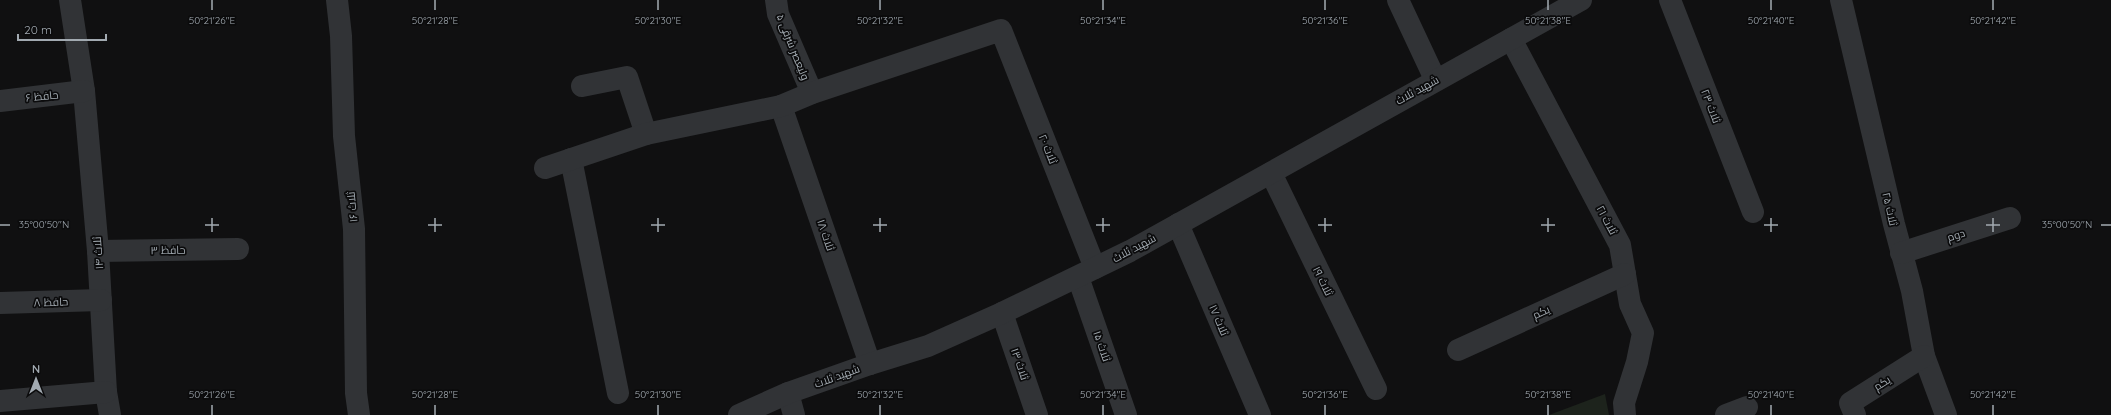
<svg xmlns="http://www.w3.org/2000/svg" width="2111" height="415" viewBox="0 0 2111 415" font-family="Quicksand,Cairo,sans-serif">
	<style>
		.green { fill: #1d231c }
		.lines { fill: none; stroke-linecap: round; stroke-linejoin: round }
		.minor { stroke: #313336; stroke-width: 22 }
		.ticks { fill: none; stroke: #a2aab1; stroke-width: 1.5 }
		.labels { text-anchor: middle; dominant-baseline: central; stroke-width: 3.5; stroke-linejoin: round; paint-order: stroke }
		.street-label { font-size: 11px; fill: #a2aab1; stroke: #0b0b0c }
		.ticks-label { font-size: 10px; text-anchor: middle; fill: #a2aab1; stroke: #0b0b0c; stroke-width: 3.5; stroke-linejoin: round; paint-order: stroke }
	</style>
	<rect width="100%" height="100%" fill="#101011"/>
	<polygon class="green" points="1605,394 1609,415 1549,415"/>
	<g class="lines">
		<g class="minor">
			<polyline points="70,0 84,91 98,251 106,392 110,415"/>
			<polyline points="337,0 341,36 344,136 354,229 356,393 359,415"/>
			<polyline points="776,0 778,14 812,93"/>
			<polyline points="1398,0 1435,79"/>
			<polyline points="1670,0 1753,212"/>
			<polyline points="1841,0 1894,224 1912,291 1924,356 1946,415"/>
			<polyline points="1511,39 1620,245 1630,304 1643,333 1637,362 1624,403 1625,415"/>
			<polyline points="582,86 627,77 646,134"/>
			<polyline points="0,101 84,91"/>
			<polyline points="781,106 870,364"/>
			<polyline points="571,159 618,393"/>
			<polyline points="545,168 646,134 781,106 812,93 1001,30 1095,268"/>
			<polyline points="1271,173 1376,389"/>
			<polyline points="1178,224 1260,415"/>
			<polyline points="98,251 238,249"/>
			<polyline points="1901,253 2010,218"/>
			<polyline points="1078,277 1126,415"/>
			<polyline points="0,303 101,300"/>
			<polyline points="1002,313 1037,415"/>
			<polyline points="1458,350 1625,274"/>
			<polyline points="788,393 794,415"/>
			<polyline points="0,401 106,392"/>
			<polyline points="739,415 788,393 870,364 928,346 1002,313 1130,251 1581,0"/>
			<polyline points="1726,415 1747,407"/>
			<polyline points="1855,415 1850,403 1924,356"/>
		</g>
	</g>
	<path class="ticks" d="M212,0V10M435,0V10M658,0V10M880,0V10M1103,0V10M1325,0V10M1548,0V10M1771,0V10M1993,0V10M212,218V232M435,218V232M658,218V232M880,218V232M1103,218V232M1325,218V232M1548,218V232M1771,218V232M1993,218V232M0,225H10M205,225H219M428,225H442M651,225H665M873,225H887M1096,225H1110M1318,225H1332M1541,225H1555M1764,225H1778M1986,225H2000M2101,225H2111M212,405V415M435,405V415M658,405V415M880,405V415M1103,405V415M1325,405V415M1548,405V415M1771,405V415M1993,405V415"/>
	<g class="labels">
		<g class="street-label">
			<text transform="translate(793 47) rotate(68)">ولیعصر شرقی ۵</text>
			<text transform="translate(1417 90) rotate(-29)">شهید ثلاث</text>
			<text transform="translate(42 96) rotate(-6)">حافظ ۶</text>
			<text transform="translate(1711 106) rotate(69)">ثلاث ۲۳</text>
			<text transform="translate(1048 149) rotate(68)">ثلاث ۲۰</text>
			<text transform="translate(352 207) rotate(-96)">ثلاث ۱۶</text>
			<text transform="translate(1890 209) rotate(77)">ثلاث ۲۵</text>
			<text transform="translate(1607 220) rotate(62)">ثلاث ۲۱</text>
			<text transform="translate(826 235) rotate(71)">ثلاث ۱۸</text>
			<text transform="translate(1956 235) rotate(-18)">دوم</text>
			<text transform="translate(1134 248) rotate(-28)">شهید ثلاث</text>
			<text transform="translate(168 250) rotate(-1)">حافظ ۳</text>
			<text transform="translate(98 253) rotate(-94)">ثلاث ۱۴</text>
			<text transform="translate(1323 281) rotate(64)">ثلاث ۱۹</text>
			<text transform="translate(51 302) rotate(-2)">حافظ ۸</text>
			<text transform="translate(1541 312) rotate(-24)">یکم</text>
			<text transform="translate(1219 320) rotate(67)">ثلاث ۱۷</text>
			<text transform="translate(1102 346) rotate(71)">ثلاث ۱۵</text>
			<text transform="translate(1020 364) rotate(71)">ثلاث ۱۳</text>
			<text transform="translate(837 376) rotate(-20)">شهید ثلاث</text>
			<text transform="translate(1882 383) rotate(-32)">یکم</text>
		</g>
	</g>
	<g class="ticks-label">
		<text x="212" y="24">50°21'26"E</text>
		<text x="435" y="24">50°21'28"E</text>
		<text x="658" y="24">50°21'30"E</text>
		<text x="880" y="24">50°21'32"E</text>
		<text x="1103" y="24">50°21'34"E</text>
		<text x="1325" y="24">50°21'36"E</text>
		<text x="1548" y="24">50°21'38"E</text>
		<text x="1771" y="24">50°21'40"E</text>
		<text x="1993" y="24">50°21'42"E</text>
		<text x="44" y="228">35°00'50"N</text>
		<text x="2067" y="228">35°00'50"N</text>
		<text x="212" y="398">50°21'26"E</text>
		<text x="435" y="398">50°21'28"E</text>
		<text x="658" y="398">50°21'30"E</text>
		<text x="880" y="398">50°21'32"E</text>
		<text x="1103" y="398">50°21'34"E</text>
		<text x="1325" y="398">50°21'36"E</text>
		<text x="1548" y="398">50°21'38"E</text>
		<text x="1771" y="398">50°21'40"E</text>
		<text x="1993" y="398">50°21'42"E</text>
	</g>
	<g transform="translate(36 379)" stroke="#0b0b0c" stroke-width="3" paint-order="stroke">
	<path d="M0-3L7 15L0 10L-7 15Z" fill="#a2aab1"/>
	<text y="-6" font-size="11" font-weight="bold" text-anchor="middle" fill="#a2aab1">N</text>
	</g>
	<path d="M18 34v6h88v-6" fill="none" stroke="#a2aab1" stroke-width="2"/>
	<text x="24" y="34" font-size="12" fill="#a2aab1" stroke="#0b0b0c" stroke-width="3" paint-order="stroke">20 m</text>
</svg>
